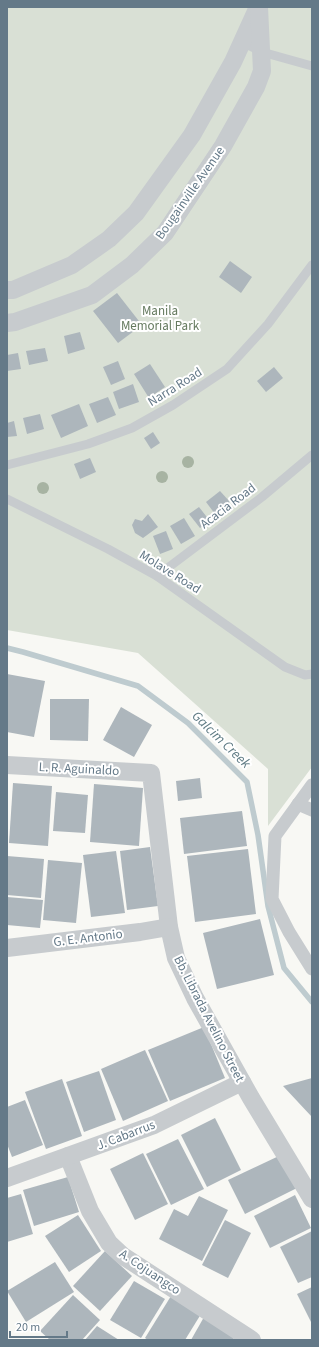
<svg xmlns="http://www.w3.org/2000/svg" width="319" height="1347" viewBox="0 0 319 1347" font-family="'Source Sans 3',sans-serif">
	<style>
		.green { fill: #d9e0d5 }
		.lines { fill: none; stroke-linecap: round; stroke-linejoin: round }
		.stream { stroke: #becbcf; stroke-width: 5.5 }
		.building { fill: #adb6bc }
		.service { stroke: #c7cbce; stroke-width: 9 }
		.pedestrian { stroke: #c7cbce; stroke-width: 13 }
		.minor { stroke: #c7cbce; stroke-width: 18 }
		.tree { fill: #a7b3a2 }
		.labels { text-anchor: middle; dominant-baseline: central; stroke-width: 4; stroke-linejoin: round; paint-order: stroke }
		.street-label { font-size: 13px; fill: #647988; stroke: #fff }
		.park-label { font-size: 13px; fill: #657a5f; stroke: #fff }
		.water-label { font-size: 14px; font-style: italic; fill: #5f7b84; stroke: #fff }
	</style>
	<rect width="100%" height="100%" fill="#f8f8f4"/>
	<polygon class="green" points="7,7 312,7 312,767 268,826 268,769 138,653 7,630"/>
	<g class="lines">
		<polyline class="stream" points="7,648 23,652 138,686 188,723 247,782 258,835 268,906 284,968 312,1002"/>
	</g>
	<g class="building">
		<polygon points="230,261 252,277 241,293 219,277"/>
		<polygon points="117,293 142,325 118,343 93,311"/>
		<polygon points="80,332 85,349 68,354 64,336"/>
		<polygon points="45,348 48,361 29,365 26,351"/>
		<polygon points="18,353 21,369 7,371 7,355"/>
		<polygon points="118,361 125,379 111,385 103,367"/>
		<polygon points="150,364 165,387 149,398 134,374"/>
		<polygon points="274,367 283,378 266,392 257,381"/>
		<polygon points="133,384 139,402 119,409 113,392"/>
		<polygon points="108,397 116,415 97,423 89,404"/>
		<polygon points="79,404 88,426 61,438 51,415"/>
		<polygon points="40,414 44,429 27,434 23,418"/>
		<polygon points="14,421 17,436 7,437 7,423"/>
		<polygon points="153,432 160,443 151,449 144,438"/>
		<polygon points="90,458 96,472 80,479 74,464"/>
		<polygon points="220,491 230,502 215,514 206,502"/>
		<polygon points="199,507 210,521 200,528 189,514"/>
		<polygon points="148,514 158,527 143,538 135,533 132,525 135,519 142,521"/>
		<polygon points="184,518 195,536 181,544 170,526"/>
		<polygon points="166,531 173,549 160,554 153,536"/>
		<polygon points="7,674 45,681 34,737 7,732"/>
		<polygon points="50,699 89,699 88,741 50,740"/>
		<polygon points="121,707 152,725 134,757 103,740"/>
		<polygon points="200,778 202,798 178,801 176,781"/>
		<polygon points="13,783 52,786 48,846 9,843"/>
		<polygon points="94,784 143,788 139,846 90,842"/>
		<polygon points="56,792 88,795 85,833 53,831"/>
		<polygon points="242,811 247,846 184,854 180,818"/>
		<polygon points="150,847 158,906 127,910 120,851"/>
		<polygon points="248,849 256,914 195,922 187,856"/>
		<polygon points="116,851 125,913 91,917 83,855"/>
		<polygon points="7,856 44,859 41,898 7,895"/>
		<polygon points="48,860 82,863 76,923 43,920"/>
		<polygon points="7,897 43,900 40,928 7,925"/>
		<polygon points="260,919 274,975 217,989 203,933"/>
		<polygon points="204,1027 225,1078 170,1101 148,1050"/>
		<polygon points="145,1050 168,1101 123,1121 101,1069"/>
		<polygon points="99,1071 116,1120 84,1132 66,1082"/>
		<polygon points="312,1078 312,1117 283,1086"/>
		<polygon points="62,1079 82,1136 46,1149 25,1092"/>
		<polygon points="25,1100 43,1145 12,1157 7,1144 7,1107"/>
		<polygon points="215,1118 241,1170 207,1187 181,1135"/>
		<polygon points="178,1139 204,1189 171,1205 146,1154"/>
		<polygon points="143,1153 168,1204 135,1220 110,1169"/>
		<polygon points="281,1155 297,1188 245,1214 228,1180"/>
		<polygon points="68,1177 79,1212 34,1226 23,1190"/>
		<polygon points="21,1194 33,1234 7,1242 7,1198"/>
		<polygon points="295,1195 311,1228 270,1248 254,1216"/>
		<polygon points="199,1196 228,1210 202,1261 159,1239 174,1209 188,1216"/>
		<polygon points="78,1215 101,1251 69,1272 45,1236"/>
		<polygon points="225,1220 251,1233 228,1278 202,1265"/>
		<polygon points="312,1231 312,1277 298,1283 280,1247"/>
		<polygon points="105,1251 132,1276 100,1311 73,1286"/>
		<polygon points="55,1262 74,1292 26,1322 7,1291"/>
		<polygon points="134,1281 165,1299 141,1338 110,1320"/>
		<polygon points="312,1287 312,1324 297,1294"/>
		<polygon points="73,1295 100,1320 82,1340 50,1340 40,1331"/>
		<polygon points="171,1296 201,1314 185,1340 148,1340 145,1338"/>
		<polygon points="204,1317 235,1335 233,1340 191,1340"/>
		<polygon points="97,1326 119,1340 85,1340"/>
	</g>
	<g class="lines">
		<g class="service">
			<polyline points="242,42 262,52 312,66"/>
			<polyline points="7,465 88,444 132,428 173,405 227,369 268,324 312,265"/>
			<polyline points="7,499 108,549 157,576 285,667 305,675 312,674"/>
			<polyline points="157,576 262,497 312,455"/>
		</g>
		<g class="pedestrian">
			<polyline points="312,785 275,836 272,899 289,932 312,969"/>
			<polyline points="298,804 312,810"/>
		</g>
		<g class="minor">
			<polyline points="7,290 13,290 72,265 109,239 136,213 192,135 233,62 258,7"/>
			<polyline points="7,323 15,322 92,295 132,265 165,233 223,146 256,87 262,71 259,7"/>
			<polyline points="7,765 151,773 169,927 176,958 195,998 251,1098 312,1199"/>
			<polyline points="7,948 140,932 169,927"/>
			<polyline points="68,1156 90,1211 109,1243 123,1256 252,1340"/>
			<polyline points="7,1178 154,1125 242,1082"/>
		</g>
	</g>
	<g class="tree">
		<circle cx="188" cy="462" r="6"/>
		<circle cx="162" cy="477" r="6"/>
		<circle cx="43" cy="488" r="6"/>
	</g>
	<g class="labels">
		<g class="street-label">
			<text transform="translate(190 193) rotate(-55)">Bougainville Avenue</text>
			<text transform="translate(175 387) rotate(-32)">Narra Road</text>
			<text transform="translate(228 506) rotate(-37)">Acacia Road</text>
			<text transform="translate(170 572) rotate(32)">Molave Road</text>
			<text transform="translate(79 769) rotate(3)">L. R. Aguinaldo</text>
			<text transform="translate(88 938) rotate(-7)">G. E. Antonio</text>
			<text transform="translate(209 1019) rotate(63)">Bb. Librada Avelino Street</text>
			<text transform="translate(126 1135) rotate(-21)">J. Cabarrus</text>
			<text transform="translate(150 1272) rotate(34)">A. Cojuangco</text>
		</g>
		<g class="park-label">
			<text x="160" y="311">Manila<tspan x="160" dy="15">Memorial Park</tspan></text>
		</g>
		<g class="water-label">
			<text transform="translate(221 740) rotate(44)">Galcim Creek</text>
		</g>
	</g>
	<rect width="319" height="1347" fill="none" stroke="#647988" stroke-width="16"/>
	<path d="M10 1331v6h57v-6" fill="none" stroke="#647988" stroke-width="2"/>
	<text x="16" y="1331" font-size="12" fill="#647988" stroke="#ffffff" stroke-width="3" paint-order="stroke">20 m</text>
</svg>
